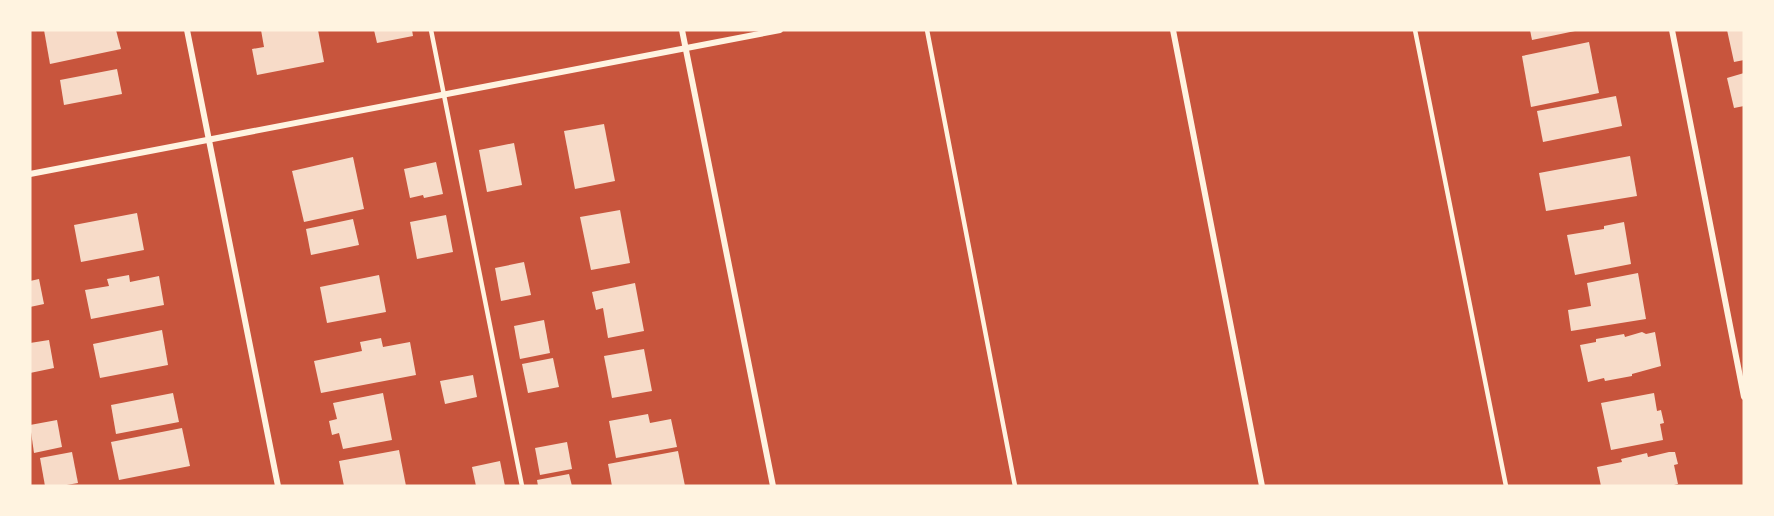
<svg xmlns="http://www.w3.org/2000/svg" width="1774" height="516" viewBox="0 0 1774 516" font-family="Manrope,sans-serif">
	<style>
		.building { fill: #f7dbc8 }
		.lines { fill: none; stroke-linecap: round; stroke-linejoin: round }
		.service { stroke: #fff3e0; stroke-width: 4.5 }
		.minor { stroke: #fff3e0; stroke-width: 6 }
	</style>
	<rect width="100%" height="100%" fill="#c8553d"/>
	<g class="building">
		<polygon points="44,30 116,30 121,49 50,64"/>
		<polygon points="261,30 318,30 324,62 257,75 252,49 264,47"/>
		<polygon points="374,30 412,30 413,36 377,43"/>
		<polygon points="1530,30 1575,30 1575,31 1532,40"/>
		<polygon points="1727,30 1744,30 1744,60 1734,62"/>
		<polygon points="1589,42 1599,93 1531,107 1522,56"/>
		<polygon points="117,69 122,94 64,105 60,80"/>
		<polygon points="1744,73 1744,106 1734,108 1727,78"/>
		<polygon points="1616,96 1622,126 1543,142 1537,111"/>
		<polygon points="604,124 615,181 575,189 564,131"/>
		<polygon points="514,143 522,185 487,192 479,150"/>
		<polygon points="1630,156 1637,196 1546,211 1539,173"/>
		<polygon points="353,157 364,209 304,222 292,171"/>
		<polygon points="436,162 443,194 424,198 423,195 410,198 404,169"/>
		<polygon points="620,210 630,263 591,270 580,217"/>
		<polygon points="137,213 144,250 81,262 74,225"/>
		<polygon points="446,215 453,252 417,259 410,222"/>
		<polygon points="353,219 359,245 311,255 306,229"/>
		<polygon points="1624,222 1631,264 1575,275 1567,235 1604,229 1604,226"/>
		<polygon points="524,262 531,295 501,301 495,268"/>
		<polygon points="1638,273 1646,319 1571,331 1568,310 1591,306 1587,283"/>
		<polygon points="129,275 130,282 159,276 164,305 91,319 85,290 109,286 107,279"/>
		<polygon points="379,275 386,312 327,323 320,287"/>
		<polygon points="39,279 44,304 30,307 30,281"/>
		<polygon points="635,283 644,331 608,338 603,308 596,310 592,292"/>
		<polygon points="544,320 550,353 520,359 514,326"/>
		<polygon points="162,330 168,365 100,378 93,344"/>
		<polygon points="1642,332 1646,334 1655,332 1661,366 1632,374 1632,376 1605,381 1604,378 1588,382 1580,345 1596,342 1596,339 1624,334 1625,337"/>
		<polygon points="381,338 383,347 410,342 416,375 321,393 314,361 362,351 360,342"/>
		<polygon points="49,340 54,368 30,373 30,343"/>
		<polygon points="644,349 652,391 612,398 604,356"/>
		<polygon points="553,358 559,387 528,393 522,364"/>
		<polygon points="473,375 477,397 445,404 440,381"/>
		<polygon points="173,393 179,422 116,434 111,405"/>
		<polygon points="383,393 392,440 343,449 339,433 332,435 329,421 337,419 333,403"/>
		<polygon points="1654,393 1657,411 1661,410 1664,423 1660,424 1663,440 1611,450 1601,403"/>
		<polygon points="648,414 650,423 671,419 677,447 616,458 609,421"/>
		<polygon points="57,420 62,447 34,453 30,425"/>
		<polygon points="182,428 190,466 119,480 111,442"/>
		<polygon points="567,442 572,469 540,475 535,448"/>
		<polygon points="399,450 406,486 344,486 339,461"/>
		<polygon points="678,451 685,486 612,486 608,464"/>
		<polygon points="72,452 78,483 61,486 45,486 40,458"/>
		<polygon points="1669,452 1675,452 1678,464 1674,465 1678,484 1670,486 1601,486 1597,467 1622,462 1621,459 1647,453 1648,457"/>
		<polygon points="500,461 505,486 476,486 472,467"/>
		<polygon points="569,474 572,486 538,486 537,480"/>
	</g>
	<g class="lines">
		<g class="service">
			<polyline points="431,30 522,486"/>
			<polyline points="927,30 1015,486"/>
			<polyline points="1415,30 1506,486"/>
		</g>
		<g class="minor">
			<polyline points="187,30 278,486"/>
			<polyline points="682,30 773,486"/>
			<polyline points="1173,30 1262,486"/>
			<polyline points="1672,30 1744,397"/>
			<polyline points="30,174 780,30"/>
		</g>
	</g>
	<rect width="1774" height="516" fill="none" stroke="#fff3e0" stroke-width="63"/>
</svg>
